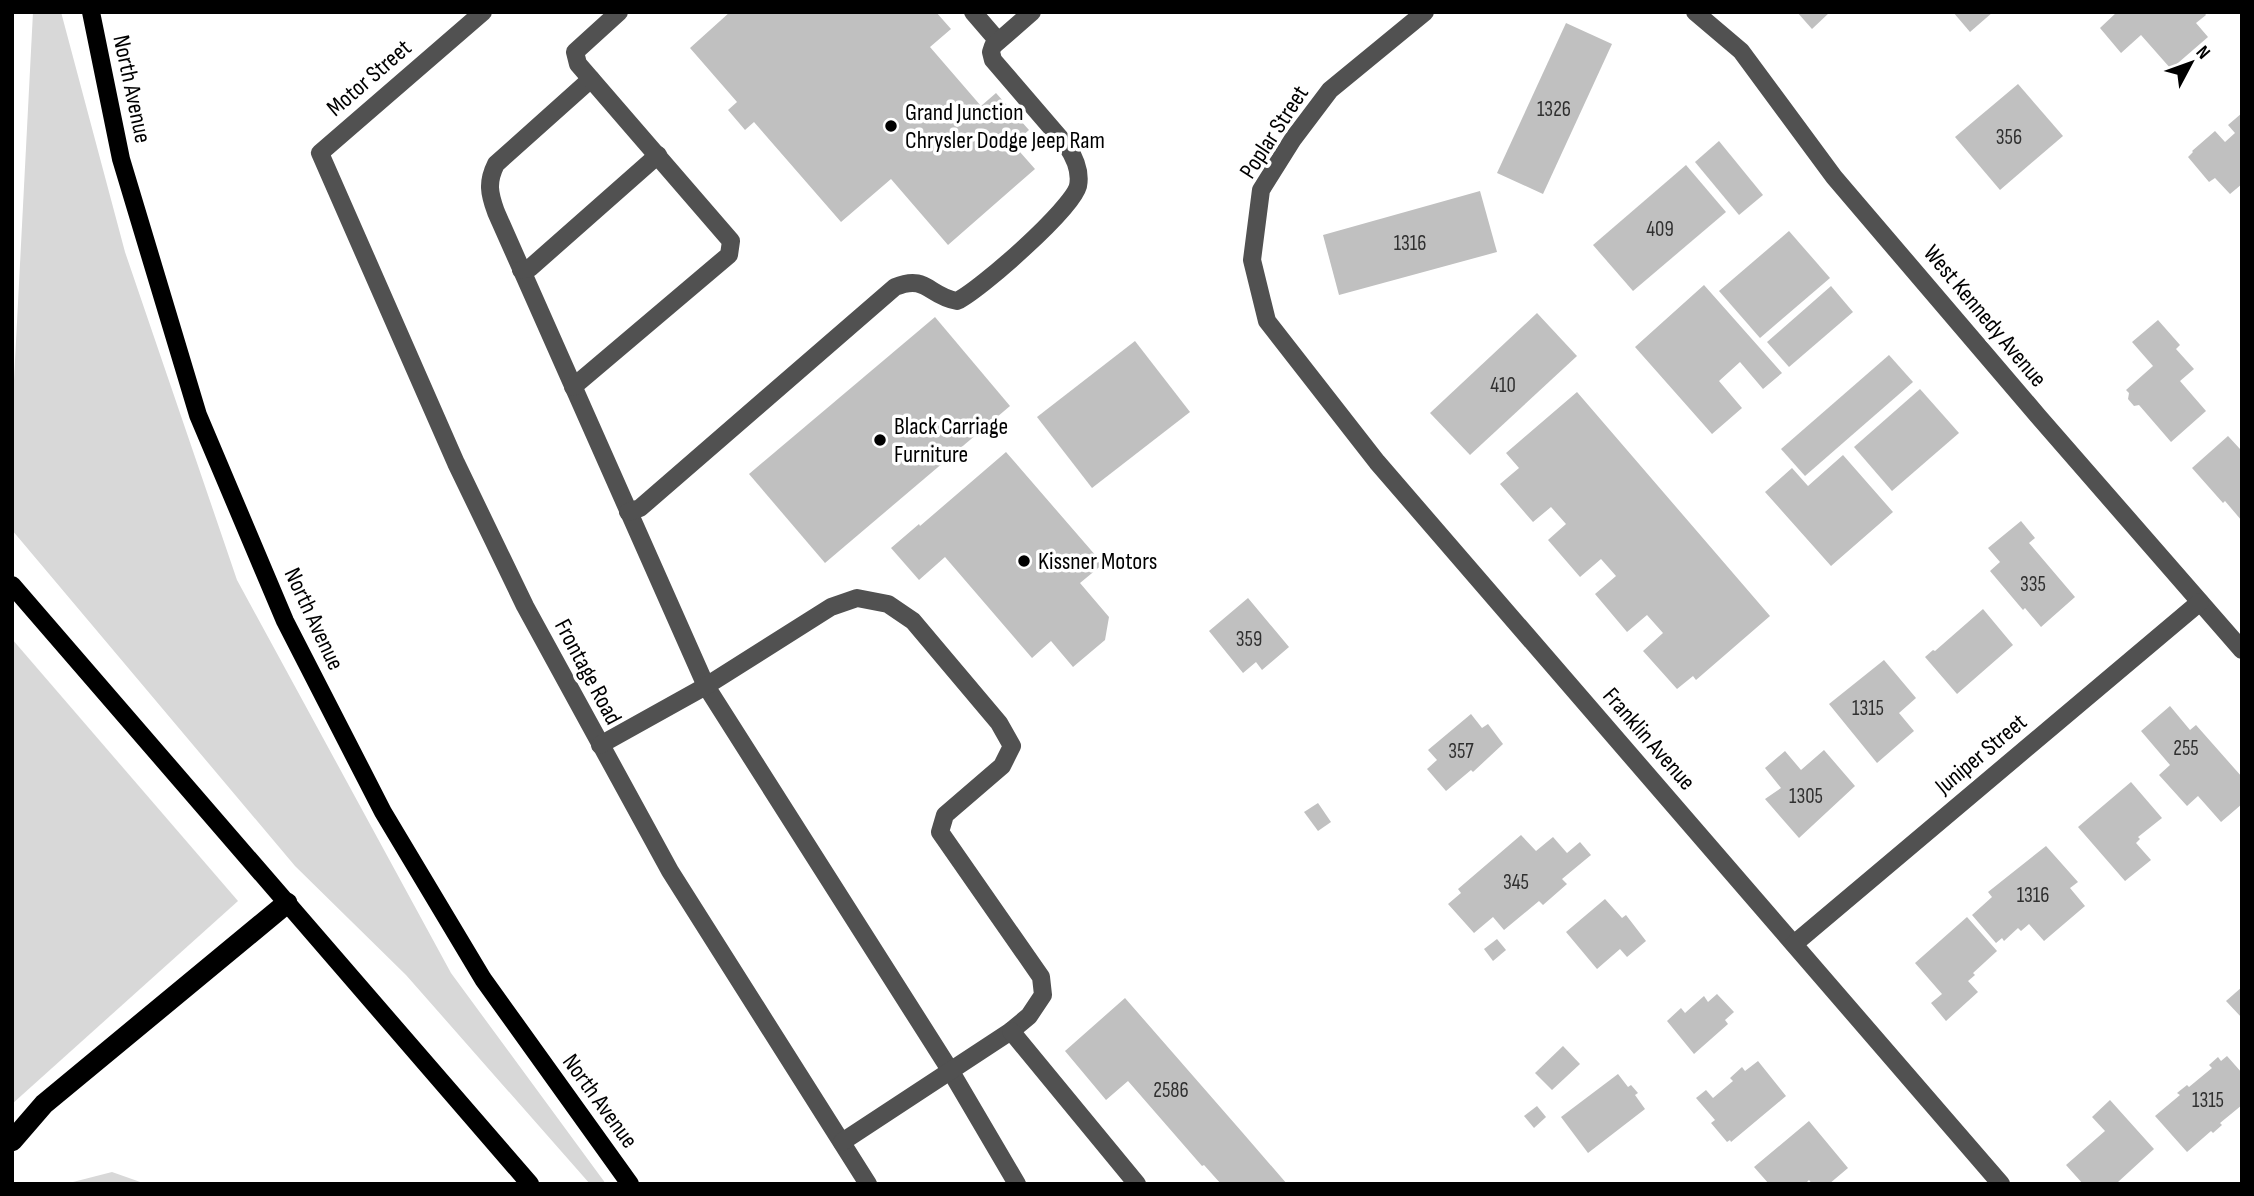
<svg xmlns="http://www.w3.org/2000/svg" width="2254" height="1196" viewBox="0 0 2254 1196" font-family="'Sofia Sans Condensed',sans-serif">
	<style>
		.green { fill: #d8d8d8 }
		.building { fill: #c0c0c0 }
		.lines { fill: none; stroke-linecap: round; stroke-linejoin: round }
		.minor { stroke: #515151; stroke-width: 18 }
		.major { stroke: #000; stroke-width: 18 }
		.highway { stroke: #000; stroke-width: 21 }
		.poi-dot { fill: #000; stroke: #fff; stroke-width: 2.5 }
		.labels { text-anchor: middle; dominant-baseline: central; stroke-width: 7; stroke-linejoin: round; paint-order: stroke }
		.number-label { font-size: 21px; fill: #303030 }
		.street-label { font-size: 24px; fill: #000; stroke: #fff }
		.poi-label { font-size: 24px; fill: #000; stroke: #fff; text-anchor: start }
	</style>
	<rect width="100%" height="100%" fill="#fff"/>
	<g class="green">
		<polygon points="33,12 61,12 125,252 237,580 451,973 606,1184 590,1184 406,975 295,866 12,530 12,419"/>
		<polygon points="12,639 238,901 12,1104"/>
		<polygon points="112,1172 146,1184 69,1184 73,1182"/>
	</g>
	<g class="building">
		<polygon points="730,12 936,12 951,29 930,47 981,106 996,93 1029,130 1013,144 1035,169 948,245 891,179 841,222 754,122 745,130 728,110 737,102 690,48"/>
		<polygon points="1797,12 1830,12 1812,29"/>
		<polygon points="1953,12 1993,12 1970,32"/>
		<polygon points="2117,12 2204,12 2206,15 2196,23 2208,37 2171,69 2141,35 2121,53 2100,28"/>
		<polygon points="1566,23 1612,44 1543,194 1497,173"/>
		<polygon points="2018,84 2063,136 2000,190 1955,137"/>
		<polygon points="2242,113 2242,184 2230,194 2215,178 2209,182 2188,157 2193,152 2192,151 2215,131 2225,142 2235,133 2228,125"/>
		<polygon points="1719,141 1763,195 1739,215 1695,162"/>
		<polygon points="1686,165 1726,212 1633,291 1593,245"/>
		<polygon points="1480,191 1497,252 1339,295 1323,235"/>
		<polygon points="1789,231 1830,278 1760,338 1719,291"/>
		<polygon points="1704,285 1782,373 1763,389 1740,362 1719,381 1742,408 1712,434 1635,347"/>
		<polygon points="1831,286 1853,312 1789,367 1767,342"/>
		<polygon points="1537,313 1577,356 1470,455 1430,413"/>
		<polygon points="935,317 1010,406 825,563 749,474"/>
		<polygon points="2158,320 2180,345 2176,349 2194,369 2180,381 2206,411 2171,442 2139,405 2134,406 2128,399 2129,393 2126,390 2153,366 2132,342"/>
		<polygon points="1135,341 1190,412 1092,488 1037,417"/>
		<polygon points="1889,355 1913,382 1805,476 1781,449"/>
		<polygon points="1920,389 1959,433 1892,491 1854,447"/>
		<polygon points="1577,392 1770,616 1696,680 1693,676 1677,689 1643,651 1663,633 1647,615 1627,632 1595,594 1616,576 1601,559 1580,577 1548,540 1566,524 1551,507 1533,522 1500,484 1519,468 1506,453"/>
		<polygon points="2228,436 2240,449 2242,447 2242,521 2225,501 2223,503 2192,468"/>
		<polygon points="1006,452 1103,564 1080,583 1109,617 1105,640 1073,667 1051,641 1032,658 945,557 919,580 891,548 919,524 920,526"/>
		<polygon points="1843,455 1893,512 1831,566 1765,492 1792,468 1808,486"/>
		<polygon points="2021,521 2035,538 2029,543 2075,597 2041,627 2025,608 2023,610 1990,571 2000,562 1988,548"/>
		<polygon points="1248,598 1289,647 1262,670 1256,662 1243,673 1209,631"/>
		<polygon points="1983,609 2013,645 1957,694 1925,657 1933,650 1935,651"/>
		<polygon points="1884,660 1916,698 1899,713 1914,731 1877,763 1829,704"/>
		<polygon points="2170,706 2190,730 2196,725 2242,777 2242,804 2221,822 2198,796 2187,806 2159,775 2170,765 2141,731"/>
		<polygon points="1471,714 1482,728 1488,724 1503,744 1473,772 1471,770 1446,791 1427,769 1437,760 1428,750"/>
		<polygon points="1824,750 1855,786 1799,838 1765,799 1781,788 1765,768 1785,751 1801,770"/>
		<polygon points="2131,782 2162,818 2138,837 2140,839 2136,843 2151,860 2125,881 2078,827"/>
		<polygon points="1318,803 1331,822 1318,831 1304,812"/>
		<polygon points="1521,835 1536,851 1553,837 1567,853 1580,842 1591,855 1562,879 1567,884 1543,905 1539,901 1504,930 1493,917 1474,933 1448,904 1461,893 1458,889"/>
		<polygon points="2046,846 2078,882 2070,888 2085,906 2044,941 2029,924 2021,931 2018,928 2004,941 2002,938 1996,943 1972,915 1992,897 1988,892"/>
		<polygon points="1605,899 1622,918 1626,915 1646,941 1627,957 1620,949 1597,969 1566,932"/>
		<polygon points="1967,917 1997,951 1973,973 1975,975 1968,981 1978,992 1946,1021 1931,1003 1942,994 1915,963"/>
		<polygon points="1497,939 1506,950 1493,961 1484,949"/>
		<polygon points="2242,987 2242,1018 2226,1001"/>
		<polygon points="1717,994 1734,1012 1725,1020 1728,1024 1694,1054 1667,1021 1681,1008 1685,1013 1704,996 1708,1002"/>
		<polygon points="1125,998 1242,1132 1287,1184 1221,1184 1204,1165 1202,1166 1128,1081 1106,1100 1065,1051"/>
		<polygon points="1563,1046 1580,1064 1552,1090 1535,1073"/>
		<polygon points="2227,1056 2242,1073 2242,1105 2220,1123 2222,1125 2213,1133 2211,1131 2187,1152 2155,1116 2180,1095 2177,1093 2187,1085 2189,1087 2212,1068 2209,1065 2218,1057 2221,1061"/>
		<polygon points="1758,1061 1786,1096 1731,1142 1730,1140 1727,1142 1711,1123 1715,1120 1696,1098 1706,1090 1713,1098 1733,1081 1730,1078 1742,1067 1745,1071"/>
		<polygon points="1618,1074 1628,1087 1631,1085 1638,1093 1635,1095 1645,1109 1588,1153 1561,1117"/>
		<polygon points="2110,1100 2154,1149 2118,1182 2120,1184 2083,1184 2066,1165 2105,1131 2092,1117"/>
		<polygon points="1537,1106 1546,1117 1534,1128 1524,1116"/>
		<polygon points="1809,1121 1848,1168 1829,1184 1812,1184 1809,1180 1805,1184 1769,1184 1754,1167"/>
	</g>
	<g class="lines">
		<g class="minor">
			<polyline points="483,12 320,153 456,463 525,606 670,871 868,1184"/>
			<polyline points="973,12 998,41"/>
			<polyline points="1425,12 1330,90 1293,139 1261,190 1252,260 1267,321 1377,462 2001,1184"/>
			<polyline points="1695,12 1741,51 1834,177 2038,416 2242,650"/>
			<path d="M591,79L496,164C487,182 489,193 496,212L706,686L950,1070L1017,1184"/>
			<polyline points="521,270 530,268 658,155"/>
			<polyline points="573,387 729,255 731,241 578,64 575,52 619,12"/>
			<path d="M628,512L640,508L895,287C927,274 928,296 957,301C980,290 1072,209 1078,186C1081,171 1075,158 1067,146L993,60L991,52L993,46L1032,12"/>
			<polyline points="600,745 706,686 831,607 857,598 888,604 913,621 999,723 1012,746 1002,766 945,815 940,832 1041,977 1043,995 1029,1016 1011,1031 842,1142"/>
			<polyline points="1794,944 2200,602"/>
			<polyline points="1011,1031 1137,1184"/>
		</g>
		<g class="major">
			<polyline points="91,12 121,159 198,415 285,621 383,812 483,979 630,1184"/>
			<polyline points="12,585 530,1184"/>
		</g>
		<polyline class="highway" points="12,1141 44,1104 287,903"/>
	</g>
	<g class="poi-dot">
		<circle cx="891" cy="126" r="7"/>
		<circle cx="880" cy="440" r="7"/>
		<circle cx="1024" cy="561" r="7"/>
	</g>
	<g class="labels">
		<g class="number-label">
			<text x="1554" y="109">1326</text>
			<text x="2009" y="137">356</text>
			<text x="1660" y="229">409</text>
			<text x="1410" y="243">1316</text>
			<text x="1503" y="385">410</text>
			<text x="2033" y="584">335</text>
			<text x="1249" y="639">359</text>
			<text x="1868" y="708">1315</text>
			<text x="2186" y="748">255</text>
			<text x="1461" y="751">357</text>
			<text x="1806" y="796">1305</text>
			<text x="1516" y="882">345</text>
			<text x="2033" y="895">1316</text>
			<text x="1171" y="1090">2586</text>
			<text x="2208" y="1100">1315</text>
		</g>
		<g class="street-label">
			<text transform="translate(369 78) rotate(-41)">Motor Street</text>
			<text transform="translate(132 89) rotate(78)">North Avenue</text>
			<text transform="translate(1274 132) rotate(-57)">Poplar Street</text>
			<text transform="translate(1985 316) rotate(50)">West Kennedy Avenue</text>
			<text transform="translate(314 619) rotate(65)">North Avenue</text>
			<text transform="translate(588 672) rotate(62)">Frontage Road</text>
			<text transform="translate(1649 739) rotate(49)">Franklin Avenue</text>
			<text transform="translate(1981 754) rotate(-40)">Juniper Street</text>
			<text transform="translate(600 1101) rotate(54)">North Avenue</text>
		</g>
		<g class="poi-label">
			<text x="905" y="112">Grand Junction<tspan x="905" dy="28">Chrysler Dodge Jeep Ram</tspan></text>
			<text x="894" y="426">Black Carriage<tspan x="894" dy="28">Furniture</tspan></text>
			<text x="1038" y="561">Kissner Motors</text>
		</g>
	</g>
	<rect width="2254" height="1196" fill="none" stroke="#000000" stroke-width="28"/>
	<g transform="translate(2191 63) rotate(49)" stroke="#ffffff" stroke-width="5" paint-order="stroke">
	<path d="M0-5L12 26L0 18L-12 26Z" fill="#000000"/>
	<text y="-10" font-size="19" font-weight="bold" text-anchor="middle" fill="#000000">N</text>
	</g>
</svg>
